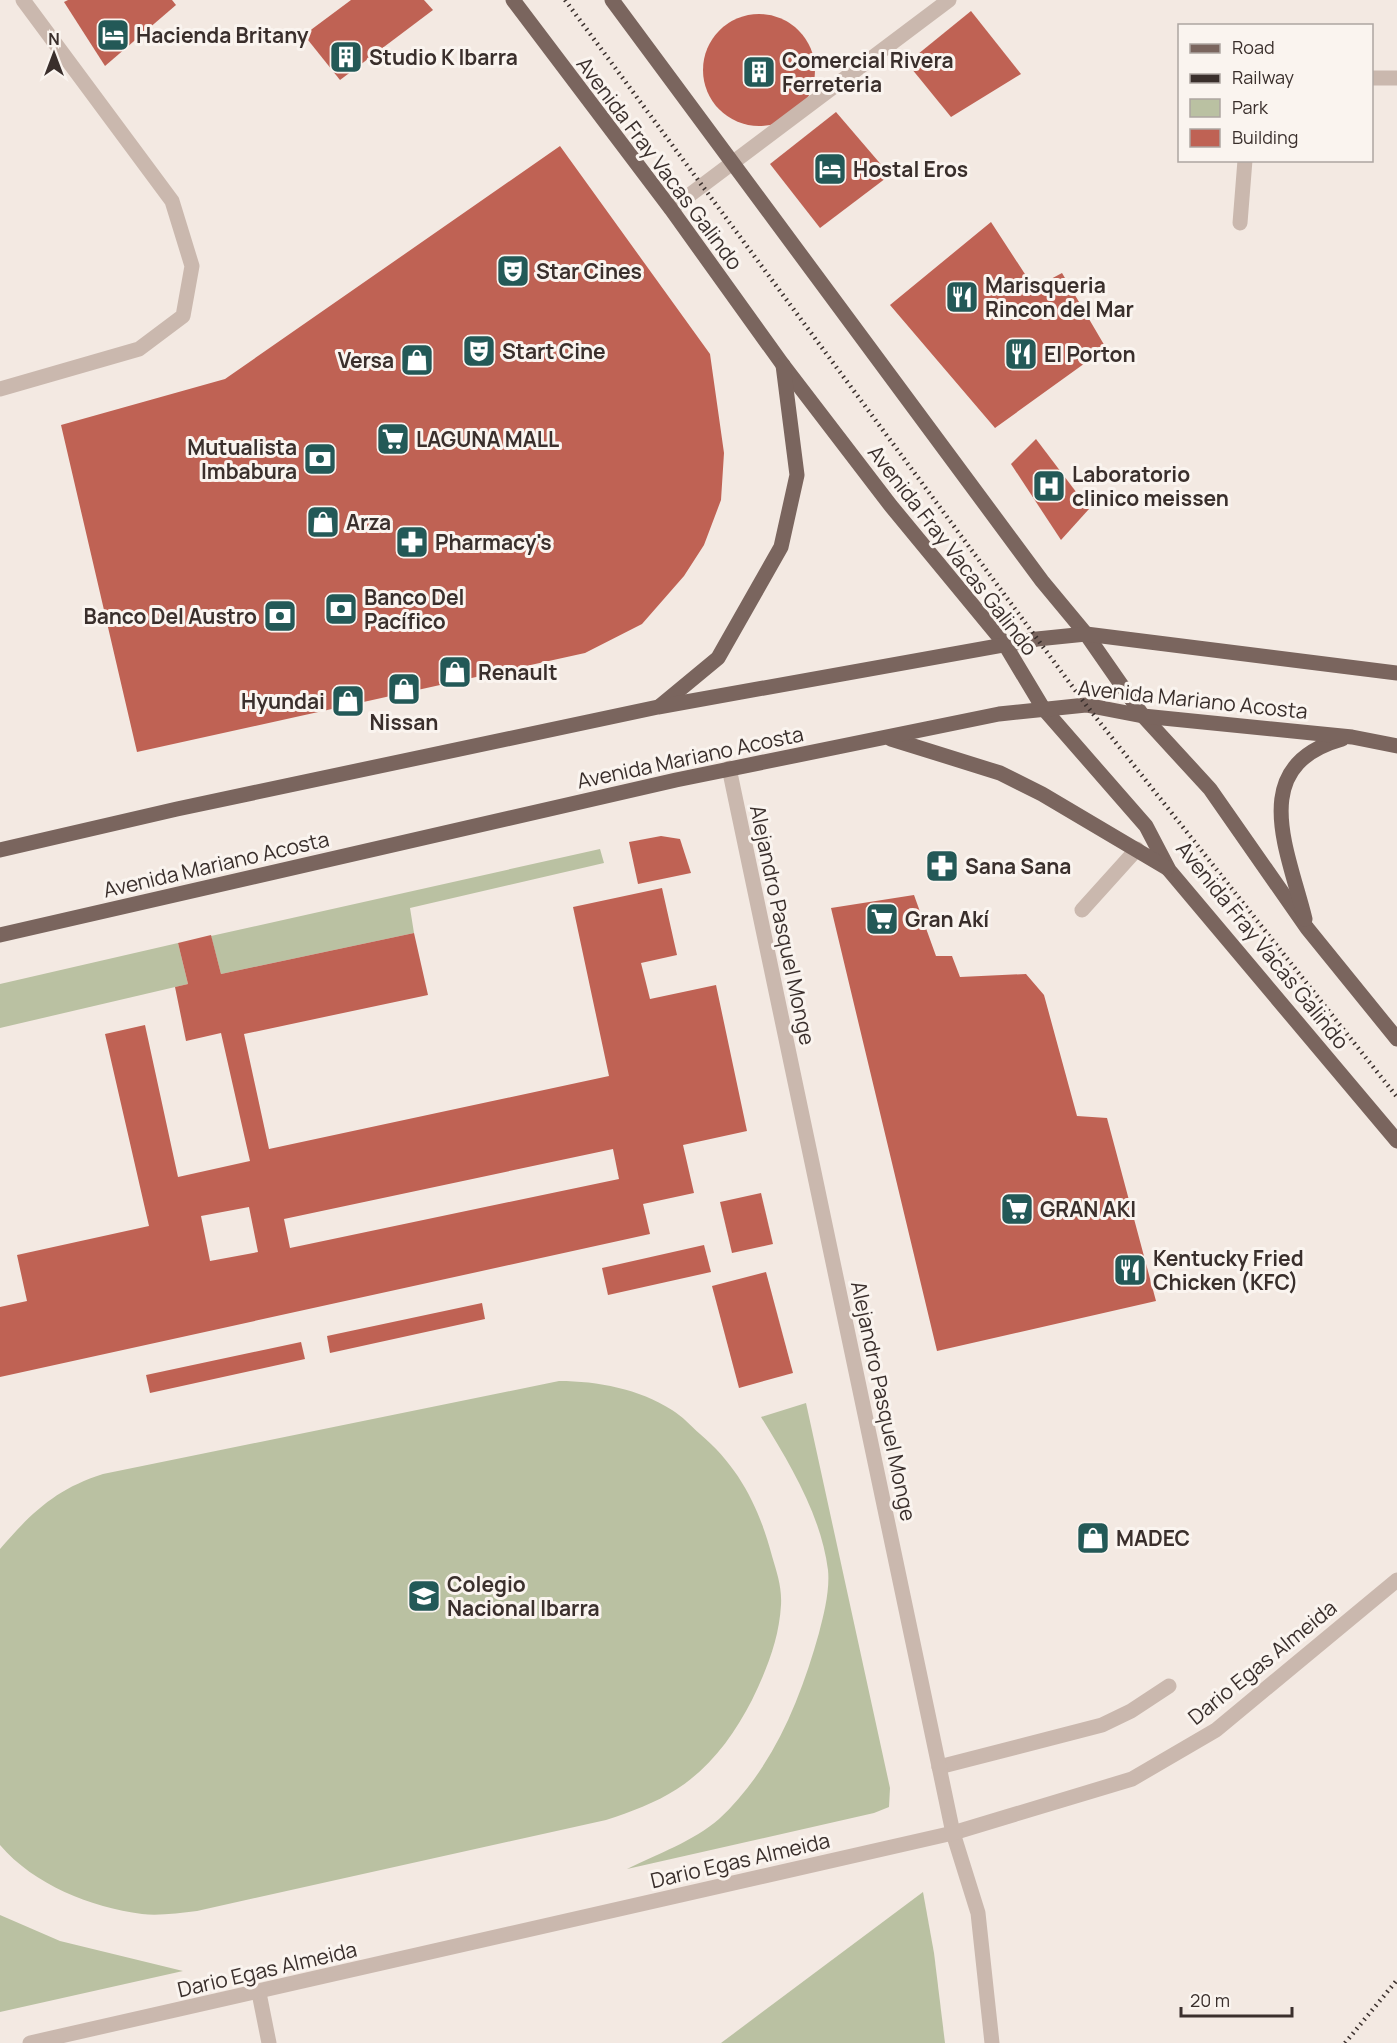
<svg xmlns="http://www.w3.org/2000/svg" width="1397" height="2043" viewBox="0 0 1397 2043" font-family="Manrope,sans-serif">
	<style>
		.green { fill: #bac1a2 }
		.building { fill: #bf6254; fill-rule: evenodd }
		.lines { fill: none; stroke-linecap: round; stroke-linejoin: round }
		.service { stroke: #cab8ae; stroke-width: 15 }
		.minor { stroke: #cab8ae; stroke-width: 15 }
		.primary { stroke: #7a655e; stroke-width: 15 }
		.rail { stroke: #3a2f2c; stroke-width: 4.5; stroke-dasharray: 1.5 4.5; stroke-linecap: butt }
		.labels { text-anchor: middle; dominant-baseline: central; stroke-width: 6; stroke-linejoin: round; paint-order: stroke }
		.poi-label { font-size: 21px; font-weight: bold; fill: #3a2f2c; stroke: #faf4ef; text-anchor: start }
		.street-label { font-size: 21px; fill: #3a2f2c; stroke: #faf4ef }
	</style>
	<rect width="100%" height="100%" fill="#f3e9e2"/>
	<g class="green">
		<polygon points="600,849 604,863 410,908 414,933 221,974 211,936"/>
		<polygon points="178,943 188,984 0,1028 0,984"/>
		<path d="M559,1381C598,1381 639,1389 672,1410C682,1416 691,1426 700,1434C739,1467 759,1507 772,1556C777,1573 782,1587 781,1605C779,1639 767,1669 752,1700C734,1735 711,1767 677,1789C655,1803 631,1812 606,1820L197,1911C179,1913 159,1916 142,1914C91,1907 34,1885 0,1845V1549C32,1512 56,1489 103,1474Z"/>
		<path d="M806,1403L890,1788L889,1807L874,1813L627,1869C657,1854 694,1841 719,1819C772,1770 800,1701 819,1633C824,1614 830,1590 828,1570C821,1515 790,1464 761,1417Z"/>
		<polygon points="923,1892 934,1953 945,2043 721,2043"/>
		<polygon points="0,1915 60,1941 183,1971 0,2012"/>
	</g>
	<g class="building">
		<polygon points="68,0 172,0 176,5 105,66 64,2"/>
		<polygon points="351,0 424,0 433,10 340,80 304,35"/>
		<polygon points="971,11 1021,74 951,117 907,63"/>
		<circle cx="759" cy="70" r="56"/>
		<polygon points="836,112 890,175 820,228 770,164"/>
		<polygon points="560,146 710,354 724,453 721,500 704,545 684,576 642,624 585,653 137,752 61,425 225,379"/>
		<polygon points="991,222 1034,288 1062,273 1106,348 995,428 890,305"/>
		<polygon points="1036,439 1089,509 1061,540 1011,464"/>
		<polygon points="661,836 680,839 691,873 638,884 629,842"/>
		<path d="M662,888L677,955L641,963L650,999L716,985L747,1131L683,1145L694,1193L643,1204L650,1234L0,1377V1307L27,1301L17,1255L149,1226L105,1034L145,1025L178,1177L250,1161L221,1033L186,1041L175,987L188,984L178,943L211,935L221,974L414,933L428,995L244,1034L269,1149L609,1076L573,907ZM613,1149L619,1179L290,1248L284,1219ZM249,1207L258,1252L210,1261L201,1216Z"/>
		<polygon points="914,895 936,956 952,956 960,977 1026,974 1044,995 1077,1116 1107,1118 1156,1301 937,1351 831,908"/>
		<polygon points="761,1193 773,1244 732,1253 720,1202"/>
		<polygon points="704,1245 711,1272 608,1295 602,1268"/>
		<polygon points="766,1272 793,1373 739,1388 712,1286"/>
		<polygon points="482,1303 485,1319 330,1353 327,1336"/>
		<polygon points="301,1342 305,1359 150,1393 146,1375"/>
	</g>
	<g class="lines">
		<g class="service">
			<polyline points="1372,78 1397,78"/>
			<polyline points="1240,223 1245,160"/>
			<polyline points="1082,910 1137,849"/>
			<polyline points="939,1767 1102,1725 1131,1711 1169,1686"/>
			<polyline points="259,1993 269,2043"/>
		</g>
		<g class="minor">
			<polyline points="671,209 949,0"/>
			<polyline points="0,389 139,349 183,316 192,266 172,201 23,0"/>
			<polyline points="729,768 953,1833 978,1913 992,2043"/>
			<polyline points="30,2043 953,1833 1132,1779 1216,1730 1397,1580"/>
		</g>
		<g class="primary">
			<polyline points="513,0 671,209 783,365 891,506 1004,643 1043,708 1146,826 1169,870 1397,1141"/>
			<polyline points="612,0 1042,581 1086,634 1143,716 1210,789 1307,928 1397,1039"/>
			<polyline points="660,706 718,658 781,547 797,475 783,365"/>
			<polyline points="891,739 1000,773 1042,794 1167,868"/>
			<polyline points="0,850 177,809 658,707 1037,639 1086,634 1397,673"/>
			<path d="M1305,919C1288,850 1246,766 1342,739"/>
			<polyline points="0,935 676,780 999,714 1086,705 1143,716 1352,737 1397,746"/>
		</g>
		<g class="rail">
			<polyline points="565,0 1086,705 1397,1097"/>
			<polyline points="1345,2043 1397,1980"/>
		</g>
	</g>
	<defs>
		<g id="hotel-square" transform="scale(1.725)"><rect x="-9" y="-9" width="18" height="18" rx="4" fill="#235957" stroke="#faf4ef"/><path d="M-6-4.5h1.5V1H6V5H4.5V3h-9V5H-6ZM-4 0a1.8 1.8 0 1 1 3.6 0ZM.5 0V-2.5h3Q6-2.5 6 0Z" fill="#fff"/></g>
		<g id="building-square" transform="scale(1.725)"><rect x="-9" y="-9" width="18" height="18" rx="4" fill="#235957" stroke="#faf4ef"/><path d="M-4-6H4V6H1V3H-1V6H-4ZM-2.5-4.3h1.7v1.8h-1.7ZM.8-4.3h1.7v1.8H.8ZM-2.5-1h1.7V.8h-1.7ZM.8-1h1.7V.8H.8Z" fill="#fff"/></g>
		<g id="theatre-square" transform="scale(1.725)"><rect x="-9" y="-9" width="18" height="18" rx="4" fill="#235957" stroke="#faf4ef"/><path d="M-5-5.5Q0-4 5-5.5V0Q5 5 0 6Q-5 5-5 0ZM-3.3-2.5H-1v1.5H-3.3ZM1-2.5H3.3v1.5H1ZM-2.8 1Q0 5.5 2.8 1Z" fill="#fff"/></g>
		<g id="restaurant-square" transform="scale(1.725)"><rect x="-9" y="-9" width="18" height="18" rx="4" fill="#235957" stroke="#faf4ef"/><path d="M-5-6h1v4h1v-4h1v4h1v-4h1v5L-1.5 .5V6h-2V.5L-5-1ZM5-6V6H3V1.5H1.5Q1.5-4 5-6Z" fill="#fff"/></g>
		<g id="shop-square" transform="scale(1.725)"><rect x="-9" y="-9" width="18" height="18" rx="4" fill="#235957" stroke="#faf4ef"/><path d="M-5-2.5h2.3a2.7 3.5 0 0 1 5.4 0H5L5.5 6h-11ZM-1.5-2.5h3a1.5 2.3 0 0 0-3 0Z" fill="#fff"/></g>
		<g id="supermarket-square" transform="scale(1.725)"><rect x="-9" y="-9" width="18" height="18" rx="4" fill="#235957" stroke="#faf4ef"/><path d="M-6-5.5h2.5l.6 2H6L4.5 2H-2.5L-4.4-4H-6ZM-1.5 3.2a1.3 1.3 0 1 0 .1 0ZM3 3.2a1.3 1.3 0 1 0 .1 0Z" fill="#fff"/></g>
		<g id="bank-square" transform="scale(1.725)"><rect x="-9" y="-9" width="18" height="18" rx="4" fill="#235957" stroke="#faf4ef"/><path d="M-6-4H6V4H-6ZM0-2.3a2.3 2.3 0 1 0 0 4.6a2.3 2.3 0 1 0 0-4.6Z" fill="#fff"/></g>
		<g id="hospital-square" transform="scale(1.725)"><rect x="-9" y="-9" width="18" height="18" rx="4" fill="#235957" stroke="#faf4ef"/><path d="M-5-5h3v3.5h4V-5h3V5h-3V1.5h-4V5h-3Z" fill="#fff"/></g>
		<g id="pharmacy-square" transform="scale(1.725)"><rect x="-9" y="-9" width="18" height="18" rx="4" fill="#235957" stroke="#faf4ef"/><path d="M-2-6h4v4h4v4h-4v4h-4v-4h-4v-4h4Z" fill="#fff"/></g>
		<g id="school-square" transform="scale(1.725)"><rect x="-9" y="-9" width="18" height="18" rx="4" fill="#235957" stroke="#faf4ef"/><path d="M0-5L7-2L0 1L-7-2ZM-4 1L0 2.5L4 1V4Q0 6-4 4Z" fill="#fff"/></g>
	</defs>
	<g fill-rule="evenodd">
		<use href="#hotel-square" x="113" y="35"/>
		<use href="#building-square" x="346" y="57"/>
		<use href="#building-square" x="759" y="72"/>
		<use href="#hotel-square" x="830" y="169"/>
		<use href="#theatre-square" x="513" y="271"/>
		<use href="#restaurant-square" x="962" y="297"/>
		<use href="#theatre-square" x="479" y="351"/>
		<use href="#restaurant-square" x="1021" y="354"/>
		<use href="#shop-square" x="417" y="360"/>
		<use href="#supermarket-square" x="393" y="439"/>
		<use href="#bank-square" x="320" y="459"/>
		<use href="#hospital-square" x="1049" y="486"/>
		<use href="#shop-square" x="323" y="522"/>
		<use href="#pharmacy-square" x="412" y="542"/>
		<use href="#bank-square" x="341" y="609"/>
		<use href="#bank-square" x="280" y="616"/>
		<use href="#shop-square" x="455" y="672"/>
		<use href="#shop-square" x="404" y="689"/>
		<use href="#shop-square" x="348" y="701"/>
		<use href="#pharmacy-square" x="942" y="866"/>
		<use href="#supermarket-square" x="882" y="919"/>
		<use href="#supermarket-square" x="1017" y="1209"/>
		<use href="#restaurant-square" x="1130" y="1270"/>
		<use href="#shop-square" x="1093" y="1538"/>
		<use href="#school-square" x="424" y="1596"/>
	</g>
	<g class="labels">
		<g class="poi-label">
			<text x="136" y="35">Hacienda Britany</text>
			<text x="369" y="57">Studio K Ibarra</text>
			<text x="782" y="60">Comercial Rivera<tspan x="782" dy="24">Ferreteria</tspan></text>
			<text x="853" y="169">Hostal Eros</text>
			<text x="536" y="271">Star Cines</text>
			<text x="985" y="285">Marisqueria<tspan x="985" dy="24">Rincon del Mar</tspan></text>
			<text x="502" y="351">Start Cine</text>
			<text x="1044" y="354">El Porton</text>
			<text x="394" y="360" text-anchor="end">Versa</text>
			<text x="416" y="439">LAGUNA MALL</text>
			<text x="297" y="447" text-anchor="end">Mutualista<tspan x="297" dy="24">Imbabura</tspan></text>
			<text x="1072" y="474">Laboratorio<tspan x="1072" dy="24">clinico meissen</tspan></text>
			<text x="346" y="522">Arza</text>
			<text x="435" y="542">Pharmacy's</text>
			<text x="364" y="597">Banco Del<tspan x="364" dy="24">Pacífico</tspan></text>
			<text x="257" y="616" text-anchor="end">Banco Del Austro</text>
			<text x="478" y="672">Renault</text>
			<text x="325" y="701" text-anchor="end">Hyundai</text>
			<text x="404" y="722" text-anchor="middle">Nissan</text>
			<text x="965" y="866">Sana Sana</text>
			<text x="905" y="919">Gran Akí</text>
			<text x="1040" y="1209">GRAN AKI</text>
			<text x="1153" y="1258">Kentucky Fried<tspan x="1153" dy="24">Chicken (KFC)</tspan></text>
			<text x="1116" y="1538">MADEC</text>
			<text x="447" y="1584">Colegio<tspan x="447" dy="24">Nacional Ibarra</tspan></text>
		</g>
		<g class="street-label">
			<text transform="translate(660 163) rotate(53)">Avenida Fray Vacas Galindo</text>
			<text transform="translate(953 550) rotate(52)">Avenida Fray Vacas Galindo</text>
			<text transform="translate(1193 699) rotate(6)">Avenida Mariano Acosta</text>
			<text transform="translate(690 757) rotate(-12)">Avenida Mariano Acosta</text>
			<text transform="translate(216 864) rotate(-13)">Avenida Mariano Acosta</text>
			<text transform="translate(783 925) rotate(78)">Alejandro Pasquel Monge</text>
			<text transform="translate(1263 945) rotate(51)">Avenida Fray Vacas Galindo</text>
			<text transform="translate(884 1401) rotate(78)">Alejandro Pasquel Monge</text>
			<text transform="translate(1262 1662) rotate(-39)">Dario Egas Almeida</text>
			<text transform="translate(740 1860) rotate(-13)">Dario Egas Almeida</text>
			<text transform="translate(267 1969) rotate(-13)">Dario Egas Almeida</text>
		</g>
	</g>
	<rect x="1178" y="24" width="195" height="138" fill="#faf4ef" stroke="#ada5a1" stroke-width="1.5"/>
	<rect x="1190" y="44" width="30" height="9" fill="#7a655e" stroke="#ada5a1" stroke-width="1.5"/>
	<text x="1232" y="54" font-size="18" fill="#3a2f2c">Road</text>
	<rect x="1190" y="74" width="30" height="9" fill="#3a2f2c" stroke="#ada5a1" stroke-width="1.5"/>
	<text x="1232" y="84" font-size="18" fill="#3a2f2c">Railway</text>
	<rect x="1190" y="99" width="30" height="18" fill="#bac1a2" stroke="#ada5a1" stroke-width="1.5"/>
	<text x="1232" y="114" font-size="18" fill="#3a2f2c">Park</text>
	<rect x="1190" y="129" width="30" height="18" fill="#bf6254" stroke="#ada5a1" stroke-width="1.5"/>
	<text x="1232" y="144" font-size="18" fill="#3a2f2c">Building</text>
	<g transform="translate(54 54)" stroke="#faf4ef" stroke-width="4.5" paint-order="stroke">
	<path d="M0-4.5L10 22L0 15L-10 22Z" fill="#3a2f2c"/>
	<text y="-9" font-size="16" font-weight="bold" text-anchor="middle" fill="#3a2f2c">N</text>
	</g>
	<path d="M1181 2007v9h111v-9" fill="none" stroke="#3a2f2c" stroke-width="3"/>
	<text x="1190" y="2007" font-size="18" fill="#3a2f2c" stroke="#faf4ef" stroke-width="4.5" paint-order="stroke">20 m</text>
</svg>
